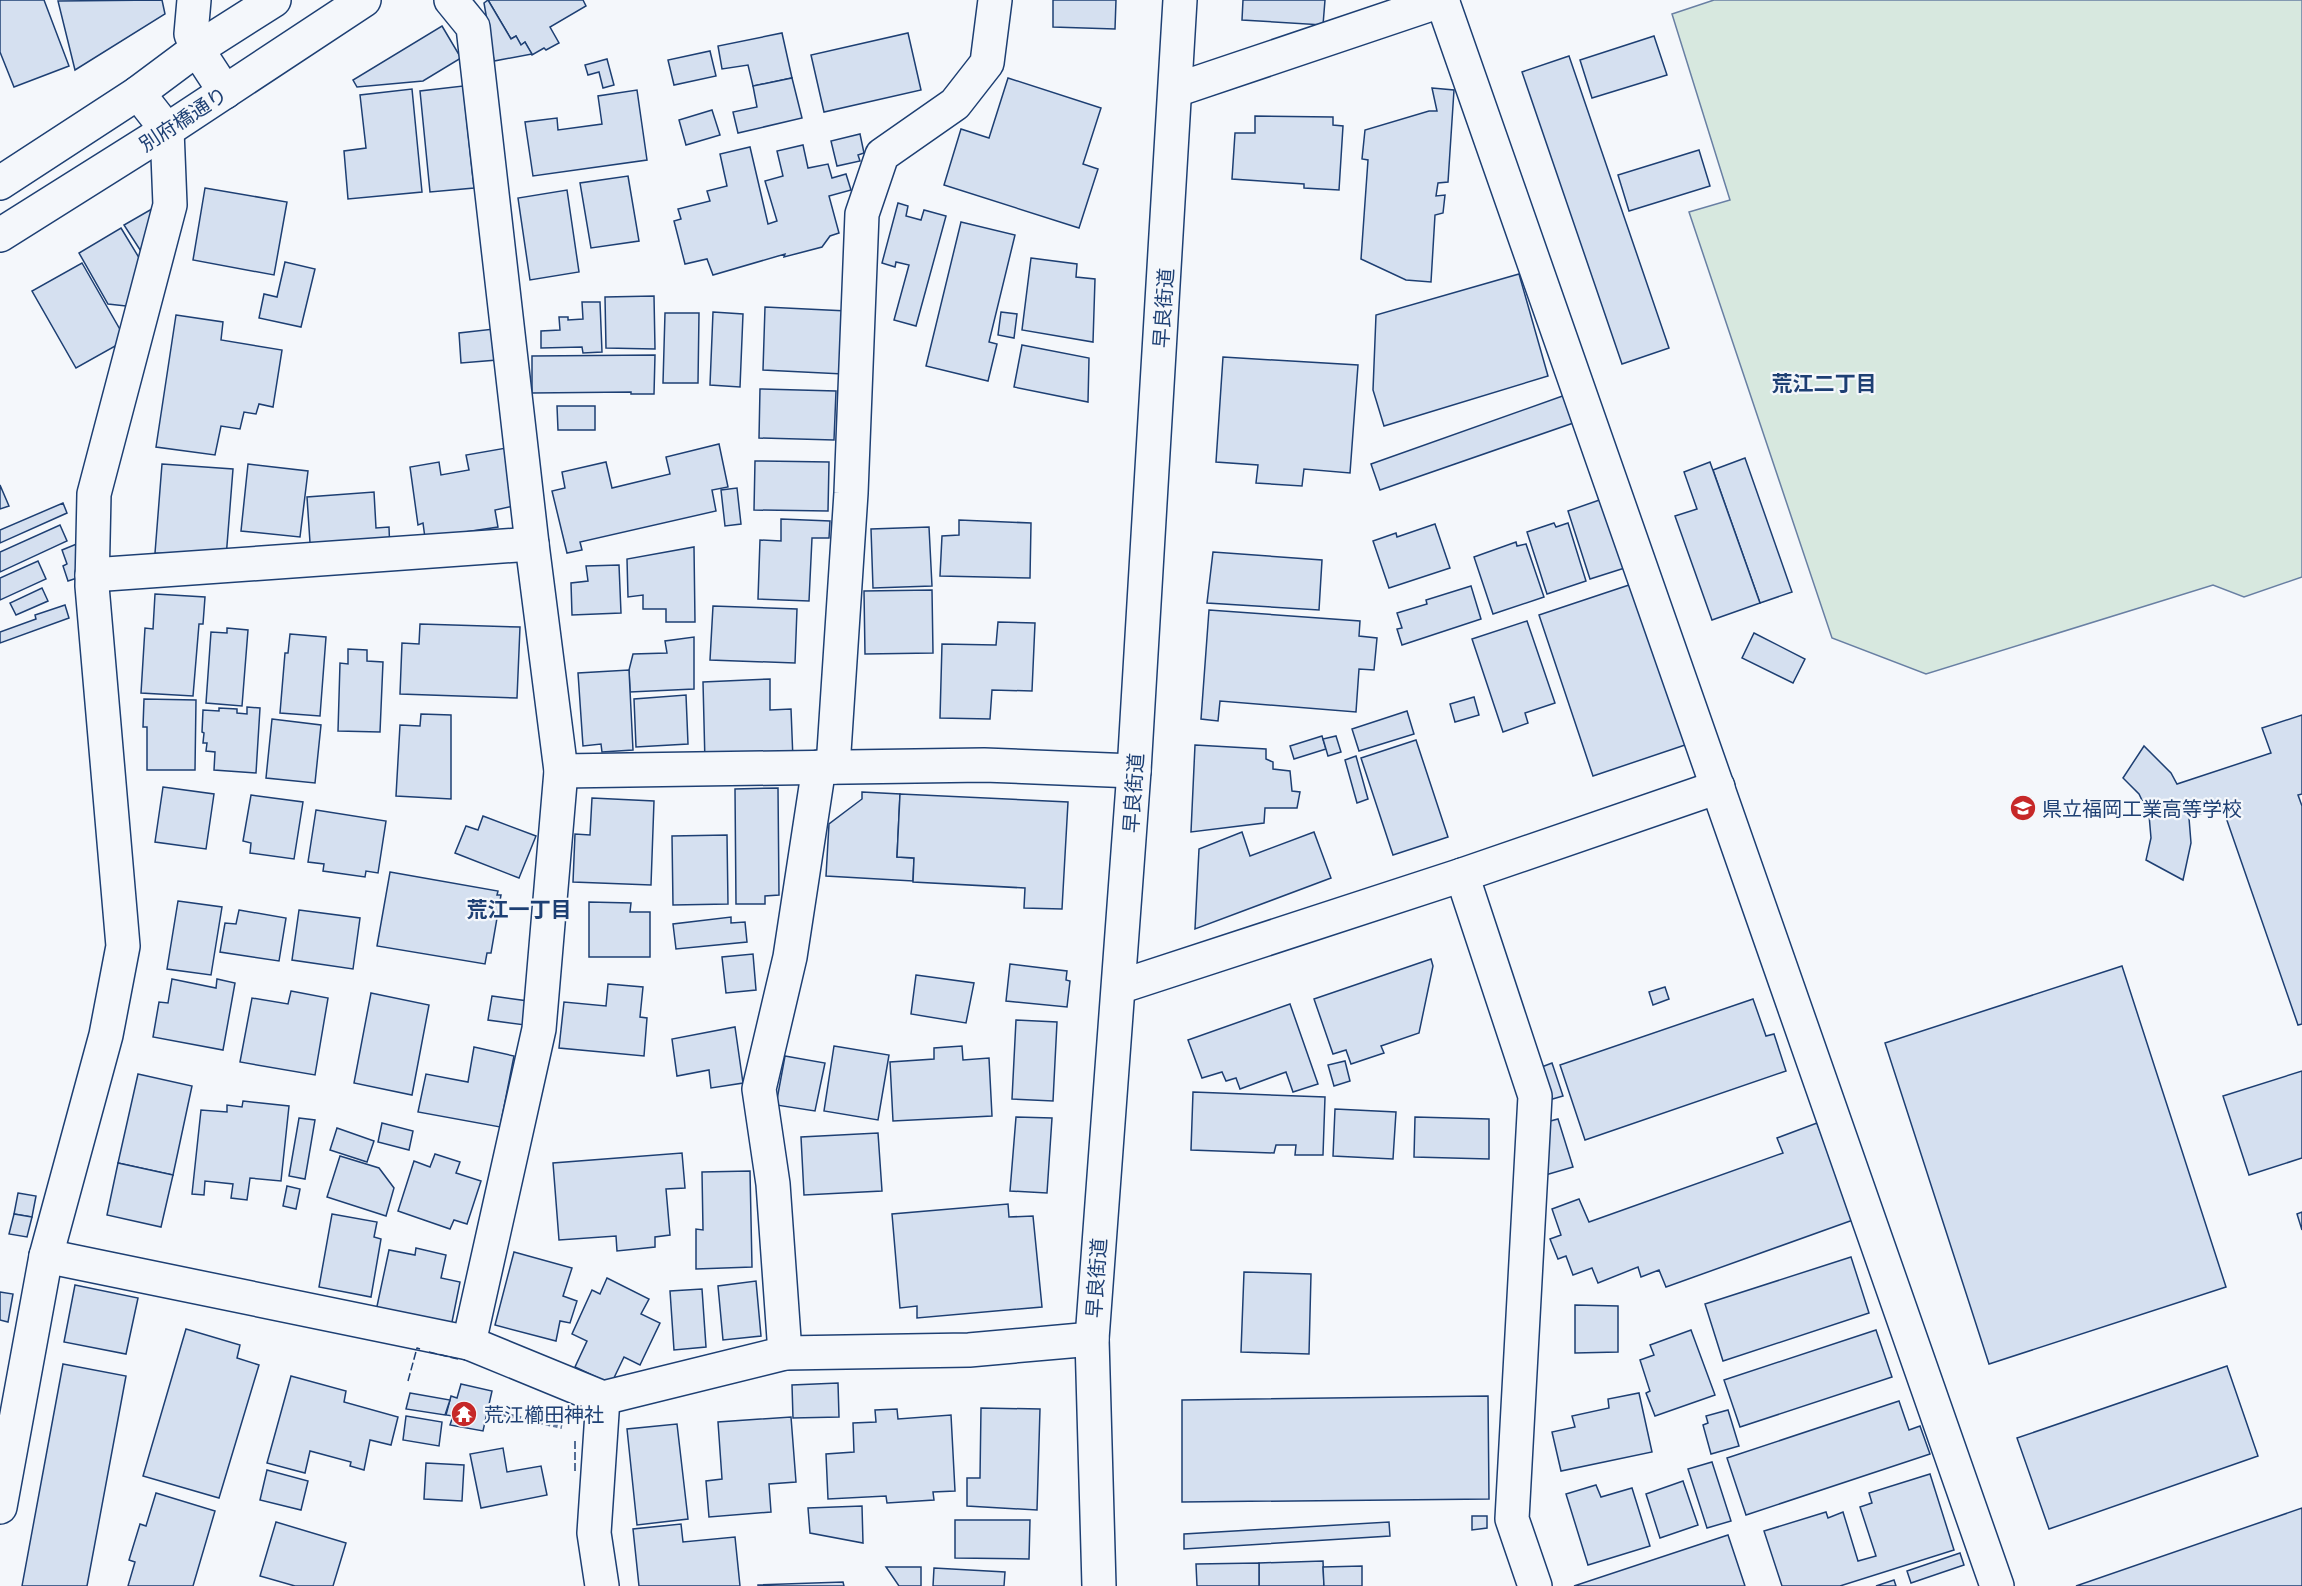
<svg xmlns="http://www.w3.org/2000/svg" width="2302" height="1586" viewBox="0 0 2302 1586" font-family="'Archivo Narrow','Noto Sans JP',sans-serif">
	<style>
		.green { fill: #d7e8df; stroke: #687fa3; stroke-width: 1.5 }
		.building { fill: #d5e0f0; stroke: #1d3f73; stroke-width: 1.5 }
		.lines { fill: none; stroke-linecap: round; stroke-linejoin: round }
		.street-casing { stroke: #1d3f73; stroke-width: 36 }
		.secondary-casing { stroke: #1d3f73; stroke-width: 36 }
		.highway-casing { stroke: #1d3f73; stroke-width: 36 }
		.path { stroke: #5e769c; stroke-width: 4; stroke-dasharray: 4.5 3; stroke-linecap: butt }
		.street { stroke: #f4f7fb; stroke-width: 33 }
		.secondary { stroke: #f4f7fb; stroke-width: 33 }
		.highway { stroke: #f4f7fb; stroke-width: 33 }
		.fence { stroke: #1d3f73; stroke-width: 1.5; stroke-dasharray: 8 3; stroke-linecap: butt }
		.labels { text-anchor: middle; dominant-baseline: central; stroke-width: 4.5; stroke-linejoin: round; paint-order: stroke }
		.street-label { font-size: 20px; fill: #1d3f73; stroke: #f4f7fb }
		.poi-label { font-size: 20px; fill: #1d3f73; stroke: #f4f7fb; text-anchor: start }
		.neighbourhood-label { font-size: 21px; font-weight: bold; fill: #1d3f73; stroke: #f4f7fb }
	</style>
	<rect width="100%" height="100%" fill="#f4f7fb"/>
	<polygon class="green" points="1714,0 2302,0 2302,577 2244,597 2213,585 1926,674 1832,638 1689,212 1730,200 1672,14"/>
	<g class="building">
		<polygon points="0,0 44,0 69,66 14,87 0,52"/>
		<polygon points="162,0 165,14 75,70 58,1"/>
		<polygon points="488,0 583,0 586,6 550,27 559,43 546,50 544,48 532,55 525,42 521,45 516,36 511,39"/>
		<polygon points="488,0 511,39 516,36 521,45 525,42 532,54 494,61 484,3"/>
		<polygon points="1053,0 1116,0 1115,29 1053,27"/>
		<polygon points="1243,0 1325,0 1323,25 1242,20"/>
		<polygon points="442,26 461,58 423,81 357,87 353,80"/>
		<polygon points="782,33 792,78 753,86 748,65 722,69 718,46"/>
		<polygon points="908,33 921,90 824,112 811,55"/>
		<polygon points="1654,36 1667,75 1592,98 1580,60"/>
		<polygon points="710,51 716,76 674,85 668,60"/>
		<polygon points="1569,56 1669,348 1622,364 1522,72"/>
		<polygon points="607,59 614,85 603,88 599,72 588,75 585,65"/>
		<polygon points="792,78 802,118 738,133 733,112 757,107 753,86"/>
		<polygon points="1008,78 1101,108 1083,164 1098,169 1079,228 944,185 961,129 989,138"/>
		<polygon points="463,86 474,188 430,192 420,91"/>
		<polygon points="1432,88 1454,90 1448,182 1438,183 1436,196 1445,195 1443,213 1435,215 1431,282 1406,280 1361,259 1368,160 1362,159 1365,130 1429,111 1437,111"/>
		<polygon points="412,89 422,192 348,199 344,151 366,148 360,95"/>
		<polygon points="637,90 647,160 533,176 525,122 557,118 558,130 602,124 598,96"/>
		<polygon points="712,110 720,135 686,145 679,120"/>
		<polygon points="1255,116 1333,117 1333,125 1343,126 1339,190 1304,188 1304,184 1232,179 1235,133 1255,133"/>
		<polygon points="860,134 864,153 858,155 860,161 837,166 831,141"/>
		<polygon points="803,145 808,168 828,164 832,178 846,174 851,190 829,196 839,233 830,236 822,247 784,257 785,254 713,275 707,259 685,264 674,221 681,219 678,209 710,201 707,191 727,186 720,154 750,147 768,224 777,221 765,181 783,176 777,151"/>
		<polygon points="1699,150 1710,186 1629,211 1618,175"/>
		<polygon points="628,176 639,241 591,248 580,183"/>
		<polygon points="205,188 287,202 274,275 193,260"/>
		<polygon points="567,190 579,272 530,280 518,198"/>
		<polygon points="164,202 144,256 124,225"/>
		<polygon points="898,203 908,206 906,216 921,220 924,210 946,216 916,326 894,320 909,265 896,262 895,267 882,263"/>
		<polygon points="961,222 1015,235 989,342 997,344 988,381 926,366"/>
		<polygon points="121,228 141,261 135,307 108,304 79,253"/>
		<polygon points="1031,258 1077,264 1076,277 1095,279 1093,342 1022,330"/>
		<polygon points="285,262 315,269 301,327 259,318 264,294 277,297"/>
		<polygon points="82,263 126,340 76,368 32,291"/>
		<polygon points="1519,274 1548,376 1384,426 1373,390 1376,315"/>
		<polygon points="654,296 655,349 606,348 605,297"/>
		<polygon points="582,302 600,302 602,352 583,353 582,347 541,348 541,331 560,330 559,317 568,317 568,320 583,319"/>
		<polygon points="765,307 847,311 843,374 763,370"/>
		<polygon points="713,312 743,314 740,387 710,385"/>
		<polygon points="1001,312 1017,314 1014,338 998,335"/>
		<polygon points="665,313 699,313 698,383 663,383"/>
		<polygon points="176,315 223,322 221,340 282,350 273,407 259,404 256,414 244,412 240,429 221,426 215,455 156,447"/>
		<polygon points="494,329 497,360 461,363 459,333"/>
		<polygon points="1022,345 1089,358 1088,402 1014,387"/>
		<polygon points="655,355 654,394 631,394 631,392 532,393 532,356"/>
		<polygon points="1223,357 1358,365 1350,473 1304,469 1302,486 1256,483 1258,465 1216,462"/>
		<polygon points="760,389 836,391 834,440 759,438"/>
		<polygon points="1571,393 1582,420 1380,490 1371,464"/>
		<polygon points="557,406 595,406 595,430 558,430"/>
		<polygon points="719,444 728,487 712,490 716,511 580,542 582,550 567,553 552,491 565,488 562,472 606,462 612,488 670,474 666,457"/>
		<polygon points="506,448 514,506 495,510 498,527 425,538 423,523 418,525 410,467 439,462 441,475 469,470 466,455"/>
		<polygon points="1745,458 1792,592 1760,603 1713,470"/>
		<polygon points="755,461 829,462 828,511 754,510"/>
		<polygon points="1710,462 1760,603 1712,620 1675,516 1697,509 1684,472"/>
		<polygon points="162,464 233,469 226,558 155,553"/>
		<polygon points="248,464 308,471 300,537 241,531"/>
		<polygon points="0,485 9,506 0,509"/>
		<polygon points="737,488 741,524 725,526 721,490"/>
		<polygon points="374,492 376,528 389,527 390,553 311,558 307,497"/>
		<polygon points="1608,497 1631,566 1590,579 1568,511"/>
		<polygon points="63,503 67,513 0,543 0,530"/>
		<polygon points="781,519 830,521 829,538 812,538 809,601 758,599 760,540 781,541"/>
		<polygon points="959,520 1031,523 1030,578 940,576 942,536 959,535"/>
		<polygon points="1554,523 1556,527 1568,523 1586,581 1547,594 1527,532"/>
		<polygon points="1435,524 1450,568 1389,588 1373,541 1396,533 1397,537"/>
		<polygon points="60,525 67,541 0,572 0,552"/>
		<polygon points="929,527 932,586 873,588 871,529"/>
		<polygon points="1516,542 1517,546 1526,544 1544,597 1493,614 1474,557"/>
		<polygon points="79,543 89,574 68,581 63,566 67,564 62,550"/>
		<polygon points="694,547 695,622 666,622 666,609 643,609 643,595 628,597 627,559"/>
		<polygon points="1213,552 1322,560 1319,610 1207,603"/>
		<polygon points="38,561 46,579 0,600 0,578"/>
		<polygon points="619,565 621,613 572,615 571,583 588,581 586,566"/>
		<polygon points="1635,583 1688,744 1593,776 1539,615"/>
		<polygon points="1471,586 1481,619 1402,645 1397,629 1402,628 1397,613 1427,604 1426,600"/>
		<polygon points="42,588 48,601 16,615 10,603"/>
		<polygon points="932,590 933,653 865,654 864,591"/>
		<polygon points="155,594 205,597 203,624 199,624 193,696 141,693 145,628 153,629"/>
		<polygon points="65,605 69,618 0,643 0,632 36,619 35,615"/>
		<polygon points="713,606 797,609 795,663 710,660"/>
		<polygon points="1209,610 1360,621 1359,636 1377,638 1374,670 1359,669 1356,712 1220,701 1218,721 1201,719"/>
		<polygon points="1527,621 1555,703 1525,713 1528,723 1503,732 1472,639"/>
		<polygon points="998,622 1035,623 1032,691 992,690 990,719 940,718 942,644 996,645"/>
		<polygon points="420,624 520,627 517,698 400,694 402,643 419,644"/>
		<polygon points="227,628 248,630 242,706 206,703 211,632 227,633"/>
		<polygon points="1754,633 1805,659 1793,683 1742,658"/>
		<polygon points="290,634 326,637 320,716 280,713 285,653 288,653"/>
		<polygon points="694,637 694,689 630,692 629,670 633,654 667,653 665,641"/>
		<polygon points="348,649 367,650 367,661 383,662 380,732 338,731 340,663 348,664"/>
		<polygon points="629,670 633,750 602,752 601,744 583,746 578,673"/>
		<polygon points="770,679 770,710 791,709 793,760 705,763 703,682"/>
		<polygon points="686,695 688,744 636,747 634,699"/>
		<polygon points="1474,697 1479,715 1455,722 1450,704"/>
		<polygon points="144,699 196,700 195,770 147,770 147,727 143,727"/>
		<polygon points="247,707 260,708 256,773 214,770 215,752 206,751 207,743 203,743 204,733 202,732 203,710 219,711 219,708 237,709 237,713 247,714"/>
		<polygon points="1407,711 1414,734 1359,751 1352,729"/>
		<polygon points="421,714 451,715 451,799 396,796 400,725 420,726"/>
		<polygon points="2302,715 2302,794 2298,795 2302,806 2302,1024 2298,1025 2222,806 2189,818 2191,843 2183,880 2146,860 2151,838 2149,815 2139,794 2123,778 2144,746 2171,773 2177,784 2271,753 2262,728"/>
		<polygon points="272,719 321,725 315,783 266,778"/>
		<polygon points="1322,736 1326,749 1294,759 1290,746"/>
		<polygon points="1336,736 1341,752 1328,756 1323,739"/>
		<polygon points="1416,740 1448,837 1393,855 1361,758"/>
		<polygon points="1195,745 1266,749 1266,759 1273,762 1273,769 1290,771 1292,791 1300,792 1297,808 1265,808 1264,823 1191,832"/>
		<polygon points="1356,756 1368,799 1357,803 1345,760"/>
		<polygon points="163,787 214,794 206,849 155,842"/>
		<polygon points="778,788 779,895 765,896 765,904 736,904 735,789"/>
		<polygon points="862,792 900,794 897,857 914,858 913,881 826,876 829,824 862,799"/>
		<polygon points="900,794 1068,802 1062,909 1024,908 1025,888 913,882 914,858 897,857"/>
		<polygon points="251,795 303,802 294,859 250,853 251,843 243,841"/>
		<polygon points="592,798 654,801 651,885 573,882 575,834 590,835"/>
		<polygon points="316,810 386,821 378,873 366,871 365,877 323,871 324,864 308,862"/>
		<polygon points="483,816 536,836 519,878 455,853 466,826 478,830"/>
		<polygon points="1242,832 1250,856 1314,832 1331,878 1195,929 1199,849"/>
		<polygon points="727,835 728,904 673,905 672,836"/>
		<polygon points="390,872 498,891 497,895 501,895 491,953 487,953 485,964 377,946"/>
		<polygon points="178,901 222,907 211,975 167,969"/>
		<polygon points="589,902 631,903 630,912 650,912 650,957 589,957"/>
		<polygon points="239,910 286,918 279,961 220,952 225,923 236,924"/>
		<polygon points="299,910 360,918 353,969 292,960"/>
		<polygon points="731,917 731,923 745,922 747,942 676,949 673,924"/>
		<polygon points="753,954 756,990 726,993 722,957"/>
		<polygon points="1431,959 1433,966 1419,1033 1381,1046 1384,1053 1351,1064 1346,1050 1333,1054 1314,999"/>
		<polygon points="1010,964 1067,971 1066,980 1070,981 1067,1007 1006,1001"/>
		<polygon points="2122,966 2226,1287 1989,1364 1885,1043"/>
		<polygon points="916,975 974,983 966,1023 911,1014"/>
		<polygon points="172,979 216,988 217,979 235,983 223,1050 153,1037 159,1002 168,1003"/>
		<polygon points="608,984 643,987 640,1017 647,1018 644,1056 559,1048 564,1002 606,1006"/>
		<polygon points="1665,987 1669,999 1653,1005 1649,992"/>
		<polygon points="291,991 328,998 315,1075 240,1062 252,998 288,1004"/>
		<polygon points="371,993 429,1005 412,1095 354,1083"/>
		<polygon points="492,996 528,1001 525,1025 488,1020"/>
		<polygon points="1753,999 1766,1036 1774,1034 1786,1071 1585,1140 1560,1065"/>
		<polygon points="1290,1004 1318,1084 1293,1092 1286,1072 1240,1089 1236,1078 1226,1081 1222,1072 1202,1078 1188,1040"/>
		<polygon points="1016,1020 1057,1022 1053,1101 1012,1099"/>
		<polygon points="735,1027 743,1083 711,1088 709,1070 677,1076 672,1039"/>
		<polygon points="834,1046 889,1055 878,1120 824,1111"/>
		<polygon points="962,1046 963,1060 989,1058 992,1116 893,1121 890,1062 934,1059 934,1048"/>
		<polygon points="474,1047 514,1056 500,1127 418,1112 426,1074 468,1082"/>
		<polygon points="785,1056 825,1063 815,1111 776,1105"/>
		<polygon points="1345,1061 1350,1081 1334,1086 1328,1065"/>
		<polygon points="1552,1063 1563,1096 1549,1100 1539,1068"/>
		<polygon points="2302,1071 2302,1158 2249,1175 2223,1096"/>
		<polygon points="138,1074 192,1086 173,1175 118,1163"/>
		<polygon points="1193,1092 1325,1097 1323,1155 1295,1155 1296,1145 1276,1145 1274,1153 1191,1150"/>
		<polygon points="243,1101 289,1106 281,1181 250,1178 247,1200 231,1198 233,1184 205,1181 204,1195 192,1194 201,1110 227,1112 227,1105 242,1107"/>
		<polygon points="1335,1109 1396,1112 1393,1159 1333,1156"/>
		<polygon points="1016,1117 1052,1118 1047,1193 1010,1191"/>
		<polygon points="1415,1117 1489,1119 1489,1159 1414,1157"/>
		<polygon points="299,1118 315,1120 305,1179 289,1176"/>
		<polygon points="1558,1119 1573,1167 1542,1176 1539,1124"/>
		<polygon points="382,1123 413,1131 409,1150 378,1142"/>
		<polygon points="1817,1123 1853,1220 1666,1287 1659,1270 1641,1277 1638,1267 1598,1283 1592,1268 1573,1275 1566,1256 1558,1259 1550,1239 1561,1235 1552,1209 1579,1199 1589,1222 1783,1153 1777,1138"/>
		<polygon points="337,1128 374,1141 367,1162 330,1150"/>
		<polygon points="878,1133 882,1191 804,1195 801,1137"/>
		<polygon points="682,1153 685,1188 666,1189 670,1235 655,1237 655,1247 617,1251 616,1236 559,1240 553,1163"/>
		<polygon points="435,1154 460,1162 456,1173 481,1181 467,1224 454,1220 450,1229 398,1211 414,1161 430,1167"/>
		<polygon points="340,1156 379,1168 394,1188 386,1216 327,1197"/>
		<polygon points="118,1163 173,1175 161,1227 107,1215"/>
		<polygon points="750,1171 752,1267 696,1269 696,1229 703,1230 702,1172"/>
		<polygon points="287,1186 300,1189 296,1209 283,1206"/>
		<polygon points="18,1193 36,1196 32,1217 14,1214"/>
		<polygon points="1008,1204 1009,1217 1033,1216 1042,1307 917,1318 917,1306 900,1308 892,1214"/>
		<polygon points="2302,1212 2302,1230 2297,1214"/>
		<polygon points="14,1214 32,1217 27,1237 9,1234"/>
		<polygon points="332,1214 377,1222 374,1237 381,1239 371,1297 319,1287"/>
		<polygon points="416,1248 446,1255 441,1278 460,1282 451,1327 376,1311 389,1250 415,1255"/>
		<polygon points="514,1252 572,1268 563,1296 577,1301 570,1323 560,1321 556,1341 495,1325"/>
		<polygon points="1851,1257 1869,1313 1723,1361 1705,1304"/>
		<polygon points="1244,1272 1311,1274 1309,1354 1241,1352"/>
		<polygon points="607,1278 649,1299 641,1314 660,1323 640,1365 624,1357 611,1384 575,1367 587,1341 572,1334 592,1290 600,1294"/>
		<polygon points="756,1281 761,1336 723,1340 718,1286"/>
		<polygon points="75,1285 138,1298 126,1354 64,1342"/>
		<polygon points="702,1289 706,1347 674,1350 670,1291"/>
		<polygon points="0,1292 13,1294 8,1322 0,1320"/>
		<polygon points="1575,1305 1618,1306 1618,1352 1575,1353"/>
		<polygon points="186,1329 240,1345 237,1358 259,1365 219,1498 143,1476"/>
		<polygon points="1691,1330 1715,1395 1655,1416 1646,1393 1650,1391 1640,1360 1654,1355 1650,1345"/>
		<polygon points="1876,1330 1892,1377 1740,1427 1724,1380"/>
		<polygon points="63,1364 126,1376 87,1586 22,1586"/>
		<polygon points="2227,1366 2258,1456 2049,1529 2017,1438"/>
		<polygon points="291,1376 346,1391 344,1402 398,1417 391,1445 370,1440 364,1470 350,1466 351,1462 310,1451 305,1473 267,1463"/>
		<polygon points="838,1383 839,1417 793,1418 792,1385"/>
		<polygon points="461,1384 492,1391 483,1431 450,1425 453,1416 446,1415 451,1396 457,1398"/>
		<polygon points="410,1393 450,1400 445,1415 406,1409"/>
		<polygon points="1639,1393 1652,1452 1561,1471 1552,1432 1575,1427 1572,1416 1609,1408 1608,1399"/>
		<polygon points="1488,1396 1489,1499 1182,1502 1182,1400"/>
		<polygon points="1899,1401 1909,1430 1920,1426 1930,1454 1746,1515 1727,1458"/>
		<polygon points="981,1408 1040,1409 1037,1510 967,1506 967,1478 980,1478"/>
		<polygon points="897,1409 898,1419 951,1415 955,1491 933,1492 934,1500 887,1503 886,1496 828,1499 826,1454 854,1452 853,1423 876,1422 875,1410"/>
		<polygon points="1728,1410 1739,1446 1711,1454 1703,1425 1708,1423 1706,1416"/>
		<polygon points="406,1416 442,1422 439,1446 403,1440"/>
		<polygon points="791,1417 796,1482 769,1484 771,1512 709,1517 706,1481 722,1479 718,1422"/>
		<polygon points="677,1424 688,1519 637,1525 627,1429"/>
		<polygon points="503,1448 507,1472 541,1466 547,1495 481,1508 470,1454"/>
		<polygon points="1712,1462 1731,1521 1707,1528 1688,1469"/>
		<polygon points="426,1463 464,1465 462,1501 424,1499"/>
		<polygon points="267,1470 308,1481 301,1510 260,1500"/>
		<polygon points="1930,1474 1954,1550 1840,1586 1782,1586 1764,1531 1826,1512 1828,1518 1843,1512 1858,1561 1876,1556 1860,1507 1872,1503 1869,1493"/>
		<polygon points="1683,1481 1698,1525 1660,1538 1646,1494"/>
		<polygon points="1596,1485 1601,1497 1632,1488 1650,1546 1588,1565 1566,1494"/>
		<polygon points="156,1493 215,1511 193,1586 128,1586 135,1562 129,1560 140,1524 146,1526"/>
		<polygon points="862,1506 863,1543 810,1533 808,1508"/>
		<polygon points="2302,1508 2302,1586 2076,1586"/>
		<polygon points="1472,1516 1487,1516 1487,1528 1472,1530"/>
		<polygon points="955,1520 1030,1520 1029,1559 955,1558"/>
		<polygon points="276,1522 346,1543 333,1586 295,1586 260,1576"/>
		<polygon points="1389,1522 1390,1536 1184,1549 1184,1534"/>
		<polygon points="681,1524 683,1542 735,1537 740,1586 639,1586 633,1529"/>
		<polygon points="1728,1535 1745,1586 1574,1586"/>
		<polygon points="1960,1553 1964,1565 1911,1583 1907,1571"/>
		<polygon points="1323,1561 1324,1586 1259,1586 1259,1563"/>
		<polygon points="1259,1563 1259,1586 1197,1586 1196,1564"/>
		<polygon points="1362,1566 1362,1586 1324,1586 1323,1567"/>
		<polygon points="886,1567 921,1567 921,1586 899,1586"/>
		<polygon points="934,1568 1005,1572 1004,1586 933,1586"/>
		<polygon points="1894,1580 1896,1586 1876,1586"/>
		<polygon points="843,1582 844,1586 758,1586 758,1585"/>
	</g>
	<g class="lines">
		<g class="street-casing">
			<g id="street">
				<polyline points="194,0 191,34 197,49 225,92"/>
				<polyline points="1442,0 1997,1586"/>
				<polyline points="1176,90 1443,0"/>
				<polyline points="92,575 532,544"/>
				<polyline points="833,767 851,493 862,214 882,155 955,104 987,63 995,0"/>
				<polyline points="561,771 984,765 1134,771"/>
				<polyline points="1462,875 1535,1096 1512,1519 1535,1586"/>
				<polyline points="1119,987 1462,875 1718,787"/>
				<polyline points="46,1256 469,1343 539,1029 561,771 532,544 473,27 451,0"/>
				<polyline points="469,1343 603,1398 785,1353 969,1350 1092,1339"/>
				<polyline points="785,1353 773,1184 759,1089 790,957 819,767"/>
				<polyline points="0,1507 46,1256 106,1035 123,946 92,586 94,494 170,205 167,130 138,93"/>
				<polyline points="602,1586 594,1533 603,1398"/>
			</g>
		</g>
		<g class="secondary-casing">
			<polyline id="secondary" points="1099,1586 1092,1339 1134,771 1180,0"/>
		</g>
		<g class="highway-casing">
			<g id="highway">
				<polyline points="0,183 138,93 197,49 274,0"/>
				<polyline points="0,235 167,130 364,0"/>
			</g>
		</g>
		<polyline class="path" points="502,1414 562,1427"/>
		<use href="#street" class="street"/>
		<use href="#secondary" class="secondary"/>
		<use href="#highway" class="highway"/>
		<g class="fence">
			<polyline points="429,1352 458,1359"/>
			<polyline points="408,1381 417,1348 420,1349"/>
			<polyline points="580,1413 581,1402"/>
			<polyline points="575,1441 575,1472"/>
		</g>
	</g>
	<defs>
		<g id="school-disc" transform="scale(1.35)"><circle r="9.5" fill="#c62828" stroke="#f4f7fb"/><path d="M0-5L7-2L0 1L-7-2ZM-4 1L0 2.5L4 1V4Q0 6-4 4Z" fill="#fff"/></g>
		<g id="temple-disc" transform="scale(1.35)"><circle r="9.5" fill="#c62828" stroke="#f4f7fb"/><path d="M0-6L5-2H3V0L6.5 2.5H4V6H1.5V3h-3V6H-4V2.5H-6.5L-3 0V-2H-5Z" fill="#fff"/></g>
	</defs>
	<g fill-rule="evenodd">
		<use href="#school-disc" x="2023" y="808"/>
		<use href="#temple-disc" x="464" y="1414"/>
	</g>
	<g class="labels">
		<g class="street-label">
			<text transform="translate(183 119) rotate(-33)">別府橋通り</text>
			<text transform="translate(1163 308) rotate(-86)">早良街道</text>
			<text transform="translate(1133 793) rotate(-86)">早良街道</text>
			<text transform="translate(1096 1278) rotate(-86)">早良街道</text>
		</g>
		<g class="poi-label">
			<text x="2042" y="808">県立福岡工業高等学校</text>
			<text x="484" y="1414">荒江櫛田神社</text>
		</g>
		<g class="neighbourhood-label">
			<text x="1824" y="383">荒江二丁目</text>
			<text x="519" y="909">荒江一丁目</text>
		</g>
	</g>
</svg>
